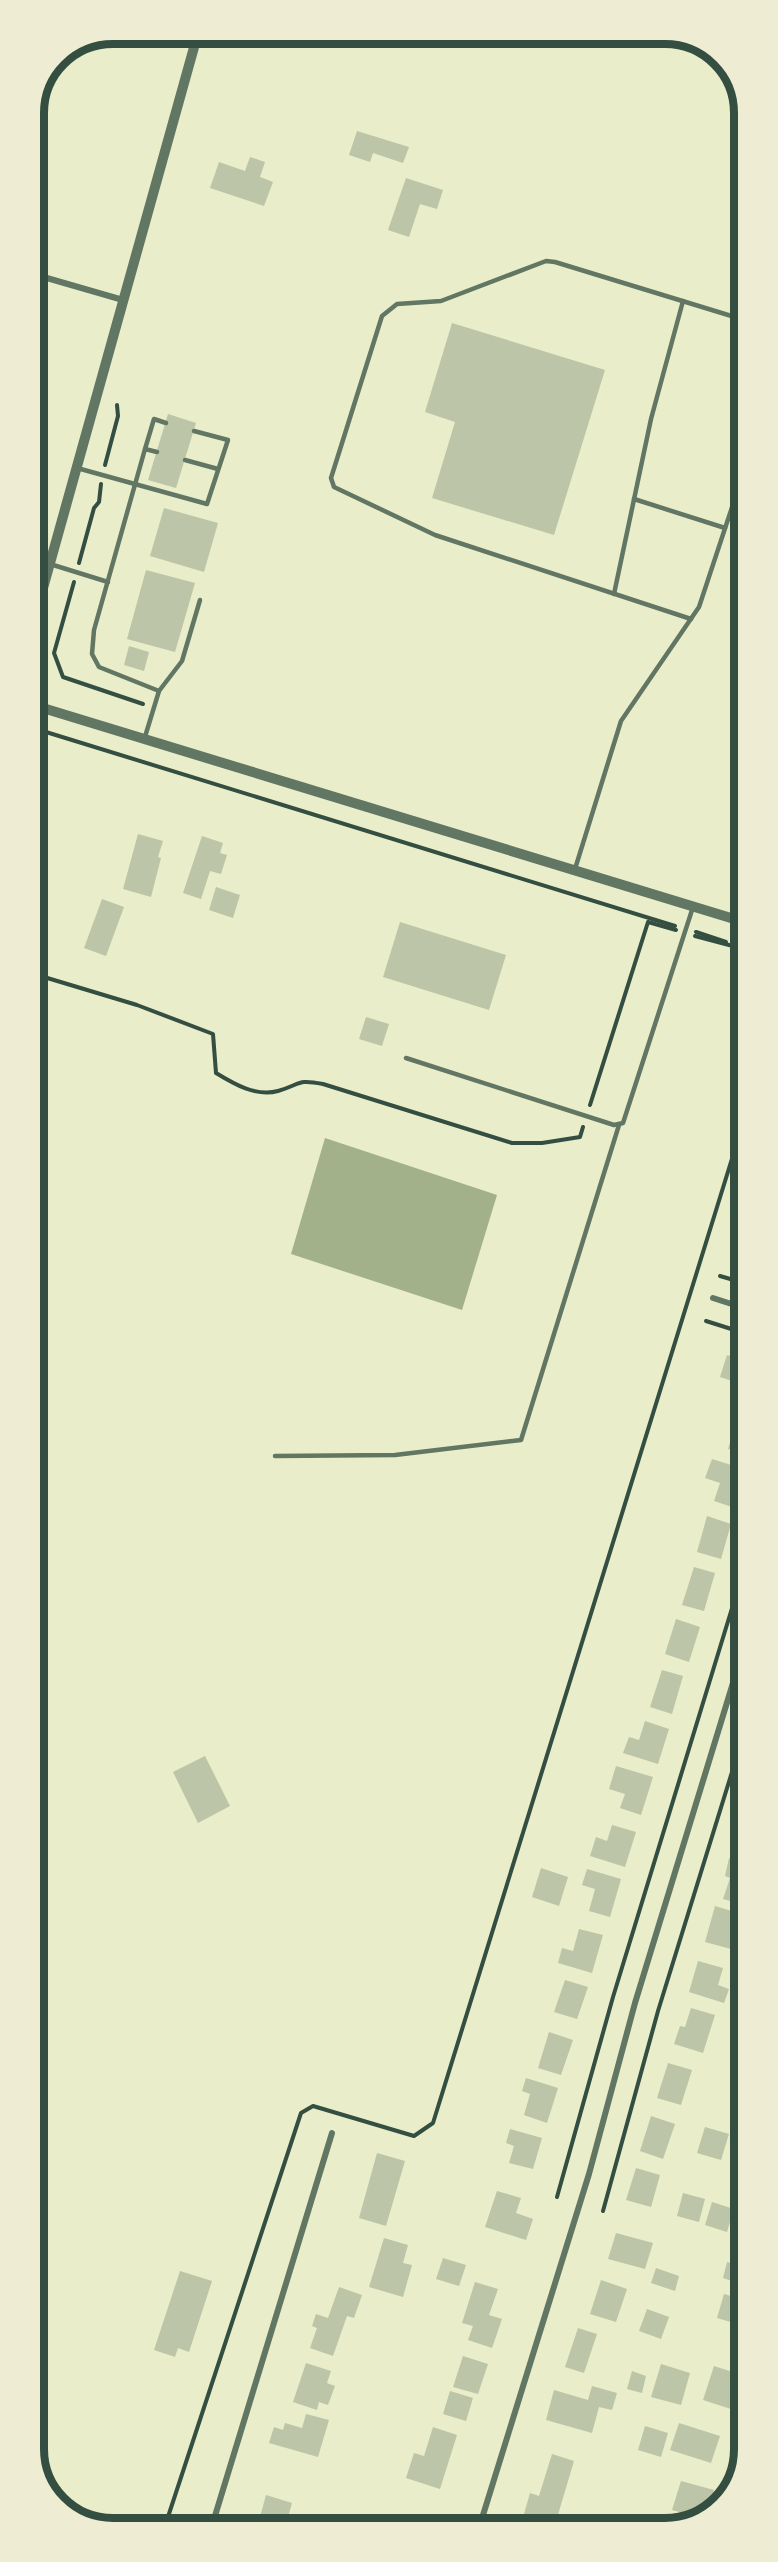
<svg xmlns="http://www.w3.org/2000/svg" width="778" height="2562" viewBox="0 0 778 2562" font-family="'PT Serif',serif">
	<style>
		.water { fill: #a3b18a }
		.building { fill: #bcc5a7 }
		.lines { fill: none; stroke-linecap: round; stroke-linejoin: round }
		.path { stroke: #344e41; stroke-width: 4 }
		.service { stroke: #617663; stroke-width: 4.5 }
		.minor { stroke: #617663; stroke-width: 6 }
		.tertiary { stroke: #617663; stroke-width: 10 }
		.rim { fill: none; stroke: #344e41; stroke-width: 8 }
	</style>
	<rect width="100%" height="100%" fill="#e9edc9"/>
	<polygon class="water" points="325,1138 497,1195 462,1310 291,1254"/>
	<g class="building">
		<polygon points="357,131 409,147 403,163 373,153 370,162 349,155"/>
		<polygon points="250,157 265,162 260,177 273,182 264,206 210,188 219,162 245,171"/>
		<polygon points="406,178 443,190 437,209 420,204 409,237 388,230"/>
		<polygon points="452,323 605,370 554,535 432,498 455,422 425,412"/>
		<polygon points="168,414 196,423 176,488 148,480"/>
		<polygon points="164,508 218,523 204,572 150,556"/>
		<polygon points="146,570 195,583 175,652 127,639"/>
		<polygon points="129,646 149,652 144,671 124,665"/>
		<polygon points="138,834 163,841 158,857 161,858 151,897 123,889"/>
		<polygon points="202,836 223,843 220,853 227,855 221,874 210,871 201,899 183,893"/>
		<polygon points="216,887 240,895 233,918 209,910"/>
		<polygon points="102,899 124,907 106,956 84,948"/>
		<polygon points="400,922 506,955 489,1010 383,977"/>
		<polygon points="366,1017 389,1024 382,1046 359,1039"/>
		<polygon points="741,1230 744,1231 744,1255 734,1252"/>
		<polygon points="727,1355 744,1360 744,1385 720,1377"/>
		<polygon points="738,1415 744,1417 744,1454 728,1449"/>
		<polygon points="712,1459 744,1469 744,1480 735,1508 714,1501 720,1483 705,1478"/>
		<polygon points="707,1516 731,1524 721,1559 697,1552"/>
		<polygon points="694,1567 715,1573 704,1611 682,1605"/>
		<polygon points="676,1619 700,1627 689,1662 665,1654"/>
		<polygon points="662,1670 683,1676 672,1714 650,1707"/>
		<polygon points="645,1721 669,1729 658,1764 623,1753 629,1737 639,1740"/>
		<polygon points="205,1756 230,1806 198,1823 173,1772"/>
		<polygon points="616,1766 653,1777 641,1815 620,1808 625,1794 609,1789"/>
		<polygon points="744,1810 745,1810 745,1842 735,1839"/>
		<polygon points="612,1825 636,1832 625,1867 590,1856 596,1837 607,1841"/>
		<polygon points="729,1858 745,1863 745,1905 723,1899 730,1878 725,1876"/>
		<polygon points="541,1868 568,1877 559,1906 532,1897"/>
		<polygon points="587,1869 621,1879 610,1917 589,1911 595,1889 582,1885"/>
		<polygon points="715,1906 745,1915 745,1944 742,1952 705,1942"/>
		<polygon points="579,1929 603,1935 592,1973 558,1963 562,1948 573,1951"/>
		<polygon points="698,1961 723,1968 718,1985 729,1989 724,2003 689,1992"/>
		<polygon points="565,1980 588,1987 577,2019 554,2012"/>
		<polygon points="691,2008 715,2015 703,2053 674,2044 680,2026 685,2027"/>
		<polygon points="549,2032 573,2040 561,2075 538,2068"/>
		<polygon points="668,2063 692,2070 681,2105 657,2098"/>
		<polygon points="526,2078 558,2088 547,2123 524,2115 530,2094 522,2091"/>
		<polygon points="651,2116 675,2124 663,2159 640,2151"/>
		<polygon points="705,2127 729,2134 721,2160 697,2153"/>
		<polygon points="510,2129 542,2138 533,2169 509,2163 514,2146 506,2143"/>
		<polygon points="377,2153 405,2161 386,2226 359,2218"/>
		<polygon points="636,2168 660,2175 651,2207 626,2200"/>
		<polygon points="497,2191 521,2198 516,2213 533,2219 526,2240 485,2227"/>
		<polygon points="683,2193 705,2199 699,2222 677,2216"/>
		<polygon points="712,2202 734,2209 727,2232 705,2225"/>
		<polygon points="616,2233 653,2243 645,2269 608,2259"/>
		<polygon points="384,2238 408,2245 403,2263 412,2265 403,2297 369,2287"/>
		<polygon points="443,2258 466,2265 459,2286 436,2279"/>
		<polygon points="727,2262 745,2267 745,2310 741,2325 717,2318 724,2294 731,2296 735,2282 723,2278"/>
		<polygon points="656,2268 679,2276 675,2291 651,2283"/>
		<polygon points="180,2271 212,2281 189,2352 178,2348 175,2357 154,2350"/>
		<polygon points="601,2280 627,2289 616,2322 590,2314"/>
		<polygon points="475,2282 498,2289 489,2315 502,2319 492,2348 468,2340 473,2326 462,2323"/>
		<polygon points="339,2287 362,2295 354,2318 347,2316 333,2356 310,2348 317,2328 312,2326 316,2314 328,2318"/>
		<polygon points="647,2309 669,2317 661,2339 639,2331"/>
		<polygon points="578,2328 597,2334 584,2373 565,2367"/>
		<polygon points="463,2356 488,2364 478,2394 453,2387"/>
		<polygon points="306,2363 331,2371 327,2383 335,2386 328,2405 319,2402 317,2410 293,2402"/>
		<polygon points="661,2364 690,2373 681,2405 651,2397"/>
		<polygon points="714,2366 742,2375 731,2409 703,2400"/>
		<polygon points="632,2371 646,2376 642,2393 627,2389"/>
		<polygon points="592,2386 617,2393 612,2410 599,2407 592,2433 546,2420 554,2390 588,2400"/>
		<polygon points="450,2391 473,2398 466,2421 443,2414"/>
		<polygon points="306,2414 329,2420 318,2457 269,2443 274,2427 283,2430 285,2423 302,2428"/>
		<polygon points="679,2423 720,2436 711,2463 670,2450"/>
		<polygon points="645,2426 668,2433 661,2457 638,2450"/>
		<polygon points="433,2427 457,2435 440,2489 406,2478 414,2453 424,2456"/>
		<polygon points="552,2454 574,2461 554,2528 543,2528 522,2521 530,2493 539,2496"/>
		<polygon points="681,2481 714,2490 707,2512 698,2517 672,2510"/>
		<polygon points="266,2495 292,2503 285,2528 257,2528"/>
		<polygon points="405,2517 434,2526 434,2528 401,2528"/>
	</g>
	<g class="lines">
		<g class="path">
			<polyline points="105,465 118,416 117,405"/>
			<polyline points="79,563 94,508 99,502 101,484"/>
			<polyline points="74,582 54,653 63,677 143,704"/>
			<polyline points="33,728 675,926"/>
			<polyline points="696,932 726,942"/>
			<polyline points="695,936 744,949"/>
			<path d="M34,974L137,1005L213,1034L216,1073C234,1084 256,1097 278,1091C302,1084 296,1079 323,1084L512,1143H542L580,1137L583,1127"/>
			<polyline points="590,1105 648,922 676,930"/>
			<polyline points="720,1276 744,1283"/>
			<polyline points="706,1321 744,1333"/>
			<polyline points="557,2197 613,1997 744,1569"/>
			<polyline points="603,2211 658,2011 745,1730"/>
			<polyline points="164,2529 301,2113 313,2106 414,2136 433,2123 744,1120"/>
		</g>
		<g class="service">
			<polyline points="145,449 154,419 166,423"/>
			<polyline points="185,460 218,469"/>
			<polyline points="77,468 207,504 228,440 194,431"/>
			<polyline points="634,499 725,528"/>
			<polyline points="50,564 108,582"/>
			<polyline points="614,594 651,419 683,301"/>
			<polyline points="691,619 435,535 334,487 331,478 382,316 397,304 441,301 546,261 555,262 738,318 744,323"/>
			<polyline points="159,691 182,661 200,600"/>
			<polyline points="144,740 159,691 99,667 92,654 94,630 145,449 157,452"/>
			<polyline points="575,869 621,721 699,607 744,471"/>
			<polyline points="406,1058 614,1125 623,1123 693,907"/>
			<polyline points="275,1456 395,1455 521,1440 619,1125"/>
		</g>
		<g class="minor">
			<polyline points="33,274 123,300"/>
			<polyline points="713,1298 744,1308"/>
			<polyline points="479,2528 589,2174 635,2003 744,1647"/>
			<polyline points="211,2529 332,2133"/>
		</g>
		<g class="tertiary">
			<polyline points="33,624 198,33"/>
			<polyline points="33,705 744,922"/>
		</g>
	</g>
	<path d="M0 0H778V2562H0ZM113 44H665A69 69 0 0 1 734 113V2449A69 69 0 0 1 665 2518H113A69 69 0 0 1 44 2449V113A69 69 0 0 1 113 44Z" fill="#eeecd3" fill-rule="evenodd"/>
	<path class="rim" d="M113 44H665A69 69 0 0 1 734 113V2449A69 69 0 0 1 665 2518H113A69 69 0 0 1 44 2449V113A69 69 0 0 1 113 44Z"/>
</svg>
